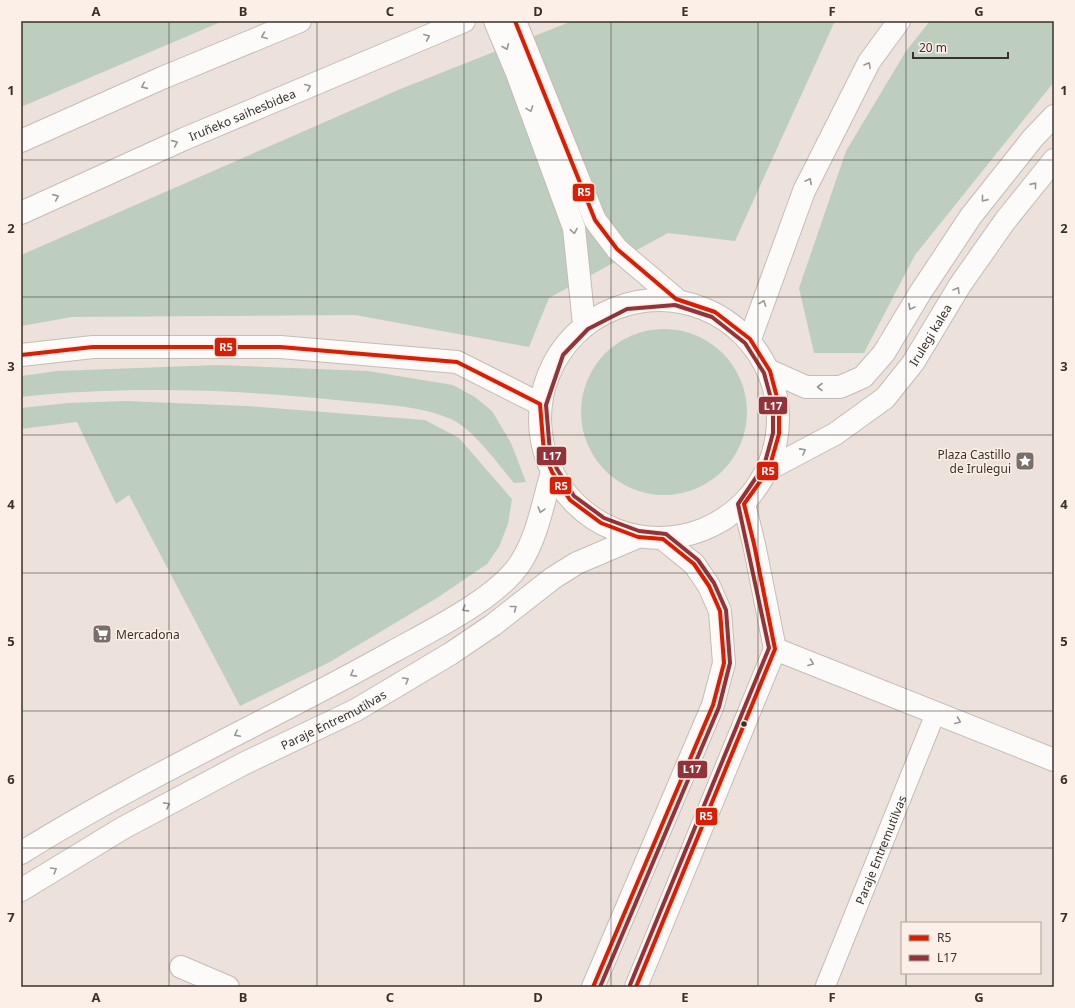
<svg xmlns="http://www.w3.org/2000/svg" width="1075" height="1008" viewBox="0 0 1075 1008" font-family="'Noto Sans',sans-serif">
	<style>
		.green { fill: #bdcebe }
		.lines { fill: none; stroke-linecap: round; stroke-linejoin: round }
		.pedestrian-casing { stroke: #c4bcb6; stroke-width: 21 }
		.minor-casing { stroke: #c4bcb6; stroke-width: 24 }
		.tertiary-casing { stroke: #c4bcb6; stroke-width: 24 }
		.motorway-casing { stroke: #c4bcb6; stroke-width: 24 }
		.pedestrian { stroke: #fcfbfa; stroke-width: 19 }
		.minor { stroke: #fcfbfa; stroke-width: 22 }
		.tertiary { stroke: #fcfbfa; stroke-width: 22 }
		.motorway { stroke: #fcfbfa; stroke-width: 22 }
		.bus-1-casing { stroke: #fcefe7; stroke-width: 7 }
		.bus-2-casing { stroke: #fcefe7; stroke-width: 7 }
		.bus-1 { stroke: #d81e05; stroke-width: 4 }
		.bus-2 { stroke: #913338; stroke-width: 4 }
		.oneway { stroke: #9a9693 }
		.grid { fill: none; stroke: #39312c; stroke-width: 1; stroke-opacity: 0.55 }
		.bus-dot { fill: #39312c; stroke: #fcefe7; stroke-width: 1.5 }
		.labels { text-anchor: middle; dominant-baseline: central; stroke-width: 3; stroke-linejoin: round; paint-order: stroke }
		.street-label { font-size: 12px; fill: #39312c; stroke: #fcefe7 }
		.poi-label { font-size: 12px; fill: #39312c; stroke: #fcefe7; text-anchor: end }
		.line-badge { stroke: #fcefe7; stroke-width: 1.5 }
		.badge-label { font-size: 11px; text-anchor: middle; font-weight: bold; fill: #fff }
		.neatline { fill: none; stroke: #39312c; stroke-width: 1.5 }
		.grid-label { font-size: 13px; text-anchor: middle; font-weight: bold; fill: #39312c }
	</style>
	<rect width="100%" height="100%" fill="#ede2db"/>
	<g class="green">
		<polygon points="21,21 223,21 21,107"/>
		<polygon points="572,21 835,21 735,241 668,233 549,298 529,347 355,315 72,317 21,326 21,255 398,90"/>
		<polygon points="930,21 1054,21 1054,82 915,255 864,353 814,353 799,288 846,151 906,51"/>
		<circle cx="664" cy="412" r="83"/>
		<path d="M218,365L368,371L453,385L475,397L492,411L511,443L526,482L514,483C498,464 473,429 451,419C421,406 387,405 356,402C247,390 130,385 21,397V376L57,371Z"/>
		<polygon points="126,401 247,406 425,420 459,438 512,499 508,524 499,547 487,564 437,598 330,662 240,706 129,495 116,504 77,422 21,429 21,408 68,403"/>
	</g>
	<g class="lines">
		<g class="pedestrian-casing">
			<g id="pedestrian">
				<path id="s1" d="M825,987L936,712"/>
			</g>
		</g>
		<g class="minor-casing">
			<g id="minor">
				<polyline points="775,649 1054,760"/>
				<polyline points="181,967 228,987"/>
			</g>
		</g>
		<g class="tertiary-casing">
			<g id="tertiary">
				<polyline points="495,21 517,73 574,228 584,324"/>
				<polyline points="515,21 595,220 617,249 676,299"/>
				<circle cx="659" cy="419" r="119"/>
				<polyline points="770,371 806,387 840,387 863,377 884,353 920,293 971,216 1033,138 1054,116"/>
				<path id="s2" d="M769,469L835,434L885,398L913,363L960,285L1005,221L1054,160"/>
				<path d="M21,853C141,778 271,720 394,651C432,630 498,598 521,562C538,535 543,502 552,472"/>
				<path id="s3" d="M21,890L123,828L243,764L356,710L450,654L493,625L553,578L577,563L638,537"/>
				<polyline points="593,987 713,705 724,663 720,611 709,586 694,564 663,539"/>
				<polyline points="636,987 775,649 754,544 744,504"/>
			</g>
		</g>
		<g class="motorway-casing">
			<g id="motorway">
				<polyline points="21,141 162,78 300,21"/>
				<path id="s4" d="M21,213L184,139L464,21"/>
				<polyline points="750,339 804,191 869,62 899,21"/>
				<polyline points="21,355 93,347 280,347 457,362 540,404"/>
			</g>
		</g>
		<use href="#pedestrian" class="pedestrian"/>
		<use href="#minor" class="minor"/>
		<use href="#tertiary" class="tertiary"/>
		<use href="#motorway" class="motorway"/>
		<g class="bus-1-casing">
			<g id="bus-1">
				<polyline points="515,21 595,220 617,249 676,299 715,312 750,339 770,371 779,405 779,434 769,469 744,504 754,544 775,649 636,987"/>
				<polyline points="21,355 93,347 280,347 457,362 540,404 544,453 552,472 570,500 601,523 638,537 663,539 694,564 709,586 720,611 724,663 713,705 593,987"/>
			</g>
		</g>
		<g class="bus-2-casing">
			<polyline id="bus-2" points="600,987 719,707 730,663 726,610 714,583 698,560 666,534 639,531 604,518 574,496 557,469 550,452 546,405 563,355 588,329 627,309 675,305 712,317 745,343 764,373 773,406 773,433 764,466 738,504 769,648 630,985"/>
		</g>
		<use href="#bus-1" class="bus-1"/>
		<use href="#bus-2" class="bus-2"/>
	</g>
	<defs><path id="oneway-chevron" d="M-2-3.5L2.5 0L-2 3.5" fill="none" stroke-width="1.6" stroke-linecap="round" stroke-linejoin="round"/></defs>
	<g class="oneway">
		<use href="#oneway-chevron" transform="translate(264 36) rotate(158)"/>
		<use href="#oneway-chevron" transform="translate(427 37) rotate(-23)"/>
		<use href="#oneway-chevron" transform="translate(506 47) rotate(67)"/>
		<use href="#oneway-chevron" transform="translate(868 65) rotate(-61)"/>
		<use href="#oneway-chevron" transform="translate(144 86) rotate(156)"/>
		<use href="#oneway-chevron" transform="translate(308 87) rotate(-23)"/>
		<use href="#oneway-chevron" transform="translate(530 109) rotate(70)"/>
		<use href="#oneway-chevron" transform="translate(175 143) rotate(-24)"/>
		<use href="#oneway-chevron" transform="translate(809 181) rotate(-63)"/>
		<use href="#oneway-chevron" transform="translate(1034 185) rotate(-51)"/>
		<use href="#oneway-chevron" transform="translate(56 197) rotate(-24)"/>
		<use href="#oneway-chevron" transform="translate(984 199) rotate(129)"/>
		<use href="#oneway-chevron" transform="translate(574 231) rotate(81)"/>
		<use href="#oneway-chevron" transform="translate(957 290) rotate(-59)"/>
		<use href="#oneway-chevron" transform="translate(763 303) rotate(-70)"/>
		<use href="#oneway-chevron" transform="translate(911 307) rotate(121)"/>
		<use href="#oneway-chevron" transform="translate(820 387) rotate(180)"/>
		<use href="#oneway-chevron" transform="translate(803 451) rotate(-28)"/>
		<use href="#oneway-chevron" transform="translate(541 510) rotate(106)"/>
		<use href="#oneway-chevron" transform="translate(514 608) rotate(-38)"/>
		<use href="#oneway-chevron" transform="translate(465 609) rotate(148)"/>
		<use href="#oneway-chevron" transform="translate(811 663) rotate(21)"/>
		<use href="#oneway-chevron" transform="translate(353 674) rotate(151)"/>
		<use href="#oneway-chevron" transform="translate(406 680) rotate(-31)"/>
		<use href="#oneway-chevron" transform="translate(958 721) rotate(22)"/>
		<use href="#oneway-chevron" transform="translate(237 734) rotate(153)"/>
		<use href="#oneway-chevron" transform="translate(167 805) rotate(-28)"/>
		<use href="#oneway-chevron" transform="translate(54 870) rotate(-31)"/>
	</g>
	<path class="grid" d="M169,21V987M317,21V987M464,21V987M611,21V987M758,21V987M906,21V923M21,160H1054M21,297H1054M21,435H1054M21,573H1054M21,711H1054M21,848H1054M906,973V987"/>
	<defs>
		<g id="sight-square" transform="scale(1)"><rect x="-9" y="-9" width="18" height="18" rx="4" fill="#786f69" stroke="#fcefe7"/><path d="M0-6L1.8-2.2L6-1.7L2.9 1.2L3.7 5.4L0 3.3L-3.7 5.4L-2.9 1.2L-6-1.7L-1.8-2.2Z" fill="#fff"/></g>
		<g id="supermarket-square" transform="scale(1)"><rect x="-9" y="-9" width="18" height="18" rx="4" fill="#786f69" stroke="#fcefe7"/><path d="M-6-5.5h2.5l.6 2H6L4.5 2H-2.5L-4.4-4H-6ZM-1.5 3.2a1.3 1.3 0 1 0 .1 0ZM3 3.2a1.3 1.3 0 1 0 .1 0Z" fill="#fff"/></g>
	</defs>
	<g fill-rule="evenodd">
		<use href="#sight-square" x="1025" y="461"/>
		<use href="#supermarket-square" x="102" y="634"/>
	</g>
	<circle class="bus-dot" cx="744" cy="724" r="3.5"/>
	<g class="labels">
		<g class="street-label">
			<text stroke="none"><textPath href="#s4" startOffset="242">Iruñeko saihesbidea</textPath></text>
			<text stroke="none"><textPath href="#s2" startOffset="214">Irulegi kalea</textPath></text>
			<text stroke="none"><textPath href="#s3" startOffset="356">Paraje Entremutilvas</textPath></text>
			<text stroke="none"><textPath href="#s1" startOffset="148">Paraje Entremutilvas</textPath></text>
		</g>
		<g class="poi-label">
			<text x="1011" y="454">Plaza Castillo<tspan x="1011" dy="14">de Irulegui</tspan></text>
			<text x="116" y="634" text-anchor="start">Mercadona</text>
		</g>
	</g>
	<g class="line-badge">
		<rect x="572" y="183" width="23" height="19" rx="4" fill="#d81e05"/>
		<rect x="214" y="337" width="23" height="20" rx="4" fill="#d81e05"/>
		<rect x="758" y="396" width="30" height="19" rx="4" fill="#913338"/>
		<rect x="536" y="446" width="31" height="20" rx="4" fill="#913338"/>
		<rect x="756" y="461" width="23" height="20" rx="4" fill="#d81e05"/>
		<rect x="549" y="476" width="23" height="19" rx="4" fill="#d81e05"/>
		<rect x="677" y="760" width="31" height="19" rx="4" fill="#913338"/>
		<rect x="695" y="807" width="23" height="19" rx="4" fill="#d81e05"/>
	</g>
	<g class="badge-label">
		<text x="584" y="196">R5</text>
		<text x="226" y="351">R5</text>
		<text x="773" y="410">L17</text>
		<text x="552" y="460">L17</text>
		<text x="768" y="475">R5</text>
		<text x="561" y="490">R5</text>
		<text x="692" y="773">L17</text>
		<text x="706" y="820">R5</text>
	</g>
	<rect width="1075" height="1008" fill="none" stroke="#fcefe7" stroke-width="44"/>
	<rect x="901" y="922" width="140" height="52" fill="#fcefe7" stroke="#aea39c"/>
	<rect x="909" y="935" width="20" height="6" fill="#d81e05" stroke="#aea39c"/>
	<text x="937" y="942" font-size="12" fill="#39312c">R5</text>
	<rect x="909" y="955" width="20" height="6" fill="#913338" stroke="#aea39c"/>
	<text x="937" y="962" font-size="12" fill="#39312c">L17</text>
	<path d="M913 52v6h95v-6" fill="none" stroke="#39312c" stroke-width="2"/>
	<text x="919" y="52" font-size="12" fill="#39312c" stroke="#fcefe7" stroke-width="3" paint-order="stroke">20 m</text>
	<rect x="22" y="22" width="1031" height="964" class="neatline"/>
	<g class="grid-label">
		<text x="96" y="16">A</text>
		<text x="243" y="16">B</text>
		<text x="390" y="16">C</text>
		<text x="538" y="16">D</text>
		<text x="685" y="16">E</text>
		<text x="832" y="16">F</text>
		<text x="979" y="16">G</text>
		<text x="11" y="95">1</text>
		<text x="1064" y="95">1</text>
		<text x="11" y="233">2</text>
		<text x="1064" y="233">2</text>
		<text x="11" y="371">3</text>
		<text x="1064" y="371">3</text>
		<text x="11" y="509">4</text>
		<text x="1064" y="509">4</text>
		<text x="11" y="646">5</text>
		<text x="1064" y="646">5</text>
		<text x="11" y="784">6</text>
		<text x="1064" y="784">6</text>
		<text x="11" y="922">7</text>
		<text x="1064" y="922">7</text>
		<text x="96" y="1002">A</text>
		<text x="243" y="1002">B</text>
		<text x="390" y="1002">C</text>
		<text x="538" y="1002">D</text>
		<text x="685" y="1002">E</text>
		<text x="832" y="1002">F</text>
		<text x="979" y="1002">G</text>
	</g>
</svg>
